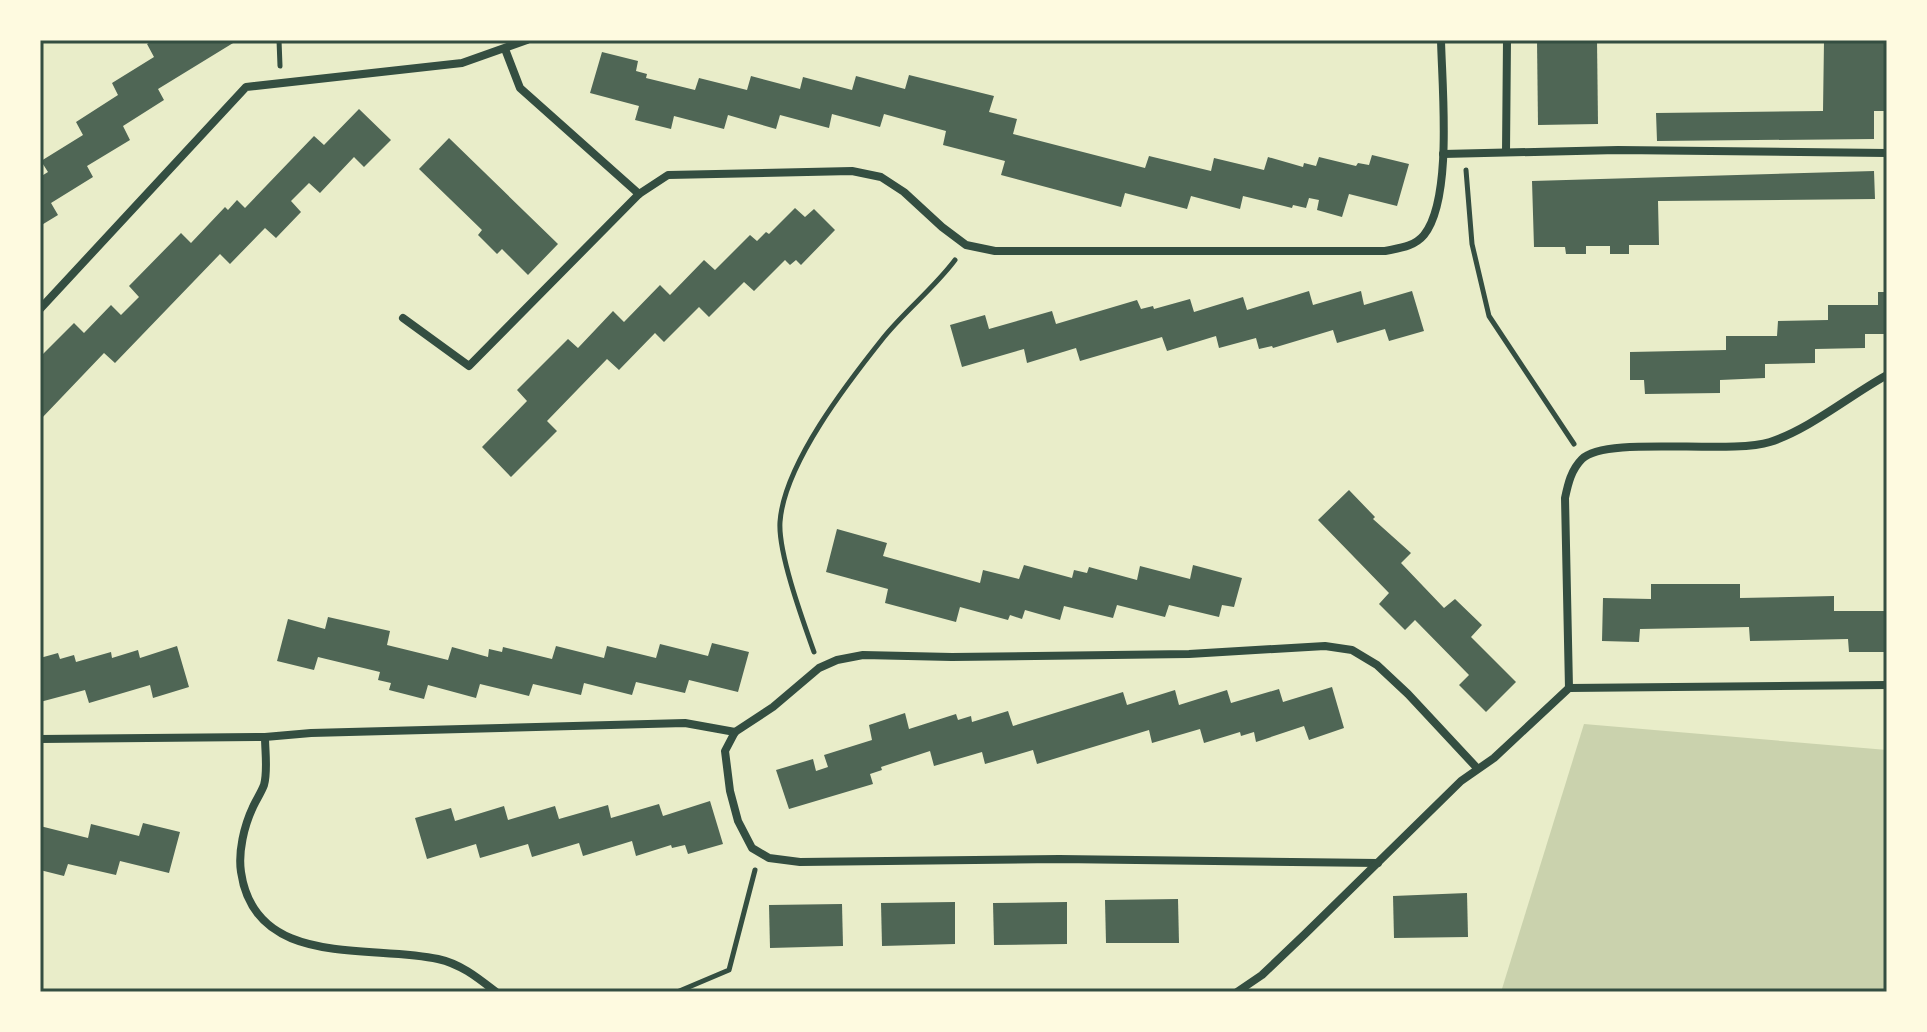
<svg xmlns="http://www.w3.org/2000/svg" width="1927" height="1032" viewBox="0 0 1927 1032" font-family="'PT Sans',sans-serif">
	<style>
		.green { fill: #cad2ad }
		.building { fill: #4f6655 }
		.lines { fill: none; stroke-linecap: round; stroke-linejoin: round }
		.path { stroke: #344e41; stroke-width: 5 }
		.minor { stroke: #344e41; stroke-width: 8 }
		.neatline { fill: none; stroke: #344e41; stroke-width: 3 }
	</style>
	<rect width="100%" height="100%" fill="#e9edc9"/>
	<polygon class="green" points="1584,724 1887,750 1887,992 1501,992"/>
	<g class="building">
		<polygon points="154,40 238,40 158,89 164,100 123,126 130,140 87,166 93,177 51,203 58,215 40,226 40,177 48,172 41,161 83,135 76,122 118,95 112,83 154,57 147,44"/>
		<polygon points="1537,40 1597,40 1598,124 1538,125"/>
		<polygon points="1852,40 1887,41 1887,111 1874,111 1874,139 1657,141 1656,113 1823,111 1824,41"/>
		<polygon points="602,52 638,61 636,71 647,74 646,78 695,90 699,78 747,90 751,76 800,89 803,77 852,90 856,76 905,89 909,75 994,96 989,112 1017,119 1013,134 1145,168 1149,156 1211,171 1214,158 1264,170 1268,157 1303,167 1304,163 1316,166 1319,157 1356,166 1358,163 1369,165 1372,155 1409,164 1397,206 1349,194 1342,217 1317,210 1319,200 1309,198 1306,208 1293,205 1292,208 1243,196 1240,209 1191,196 1187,209 1125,193 1121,207 1001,175 1005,161 943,145 946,131 884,114 880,127 832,114 829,128 780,115 776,129 728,115 724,129 674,116 671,129 635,120 639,106 590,93"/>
		<polygon points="359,109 391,140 364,167 354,157 320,193 309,183 291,201 301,212 276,238 265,228 230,264 220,254 115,363 104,353 40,420 40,357 74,323 84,333 111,305 121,315 139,297 129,286 181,233 191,243 225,207 228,210 237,200 245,208 314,136 324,145"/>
		<polygon points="449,138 558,244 528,275 502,249 497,254 478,235 482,230 419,169"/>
		<polygon points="1874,171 1875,199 1658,201 1659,245 1629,245 1629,254 1610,254 1610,246 1586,246 1586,254 1566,254 1565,247 1534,247 1532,181"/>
		<polygon points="795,208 805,217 814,209 835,230 801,265 796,260 790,265 785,260 754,291 744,282 709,317 699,307 664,342 655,333 619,370 607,359 547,421 557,431 511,477 482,447 527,401 517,390 568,339 578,348 613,311 624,322 660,285 670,295 704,260 715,270 750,235 757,241 766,232 769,234"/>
		<polygon points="1309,291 1313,305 1361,291 1364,305 1412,291 1424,331 1389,341 1385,329 1337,343 1333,330 1273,348 1272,346 1259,349 1256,338 1219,348 1216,336 1167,351 1162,337 1080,361 1076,348 1027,363 1024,349 962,367 950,325 985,315 989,329 1052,311 1056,324 1137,300 1141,309 1153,306 1154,309 1190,299 1194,312 1243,297 1247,310"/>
		<polygon points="1878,292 1887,292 1887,334 1865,334 1865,348 1815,349 1815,363 1765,364 1765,378 1720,380 1720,393 1645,394 1644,380 1630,380 1630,352 1726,350 1726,336 1777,336 1778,321 1828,320 1828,305 1878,305"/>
		<polygon points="1349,490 1375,517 1373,519 1411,553 1401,563 1444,608 1455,599 1482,625 1471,637 1516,682 1486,712 1459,685 1469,675 1415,620 1405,630 1379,604 1389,593 1318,520"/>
		<polygon points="837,529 887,543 883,556 980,583 983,570 1019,579 1024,565 1072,578 1074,570 1087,573 1089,567 1137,580 1140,566 1190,579 1193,565 1242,578 1234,607 1222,605 1219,617 1169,605 1165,617 1117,605 1113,618 1064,606 1060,620 1025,610 1022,619 1010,615 1008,620 960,607 956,622 885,603 888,589 826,572"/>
		<polygon points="1651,584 1740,584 1740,598 1834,596 1834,611 1887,611 1885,652 1849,652 1848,639 1750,641 1749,627 1640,629 1639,642 1602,641 1603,598 1651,599"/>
		<polygon points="328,617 390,631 387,645 448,660 452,647 488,657 489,649 502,652 503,647 552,659 556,646 604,658 607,646 656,658 660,644 708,656 712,643 749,652 738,692 689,680 685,693 636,682 632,695 584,683 581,695 533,684 529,696 480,684 476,698 428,685 424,699 389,690 391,683 378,680 380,672 318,657 314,670 277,661 288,619 325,629"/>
		<polygon points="177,646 189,687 153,698 150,685 89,703 85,690 40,702 40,658 58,653 60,659 74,655 76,662 111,652 112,658 138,650 140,658"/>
		<polygon points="1332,687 1344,728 1309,740 1304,726 1256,742 1254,732 1241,736 1240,732 1204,743 1200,729 1152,743 1149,730 1037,764 1033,750 985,764 982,752 934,766 930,751 881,767 882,770 870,774 873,784 789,809 776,770 813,759 816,771 828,767 824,755 872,740 869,725 905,713 909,729 956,714 958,720 971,716 972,722 1008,711 1013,726 1123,692 1127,705 1175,690 1179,705 1227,690 1231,703 1279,689 1283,702"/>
		<polygon points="710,801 723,844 688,854 685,845 672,848 671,845 636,856 632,841 583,856 579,843 532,857 528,844 480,858 476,844 427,859 415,818 451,808 455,821 504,806 508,820 555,806 559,819 608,805 611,818 659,804 663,816"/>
		<polygon points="143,823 180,832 169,873 120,861 116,875 68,864 64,876 40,870 40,826 88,838 91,824 139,836"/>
		<polygon points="1467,893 1468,937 1394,938 1393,896"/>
		<polygon points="1178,899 1179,943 1106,943 1105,900"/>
		<polygon points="955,902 955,944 882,946 881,903"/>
		<polygon points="1067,902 1067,944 994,945 993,903"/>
		<polygon points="842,904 843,946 770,948 769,905"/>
	</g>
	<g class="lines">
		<g class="path">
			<polyline points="279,40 280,66"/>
			<polyline points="1466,170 1472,244 1489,316 1574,444"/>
			<path d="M814,652C803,621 778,553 780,522C784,464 848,382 884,337C906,310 934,288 955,260"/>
			<polyline points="677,992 729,970 755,870"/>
		</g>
		<g class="minor">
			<polyline points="505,49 520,88 639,194"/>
			<polyline points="1506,152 1507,40"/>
			<polyline points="1443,154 1618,150 1887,153"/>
			<polyline points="40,309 246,87 462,63 527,40"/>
			<path d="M403,318L469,366L639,194L668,175L852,171L881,177L904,192L942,227L966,245L995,251H1385C1399,248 1414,247 1424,235C1453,199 1442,87 1441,40"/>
			<path d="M1569,688L1565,498C1568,484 1571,470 1582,459C1605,435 1730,455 1770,442C1810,429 1849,396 1887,375"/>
			<polyline points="1569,688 1887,685"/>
			<path d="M265,737C265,751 268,771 264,785C261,793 256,800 253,807C244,826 238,852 241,872C255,969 369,944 438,959C461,964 478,978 496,992"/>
			<polyline points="40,739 265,737 311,733 685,723 735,732"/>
			<polyline points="1378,863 1059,859 800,862 769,858 752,848 738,821 730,791 725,751 735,732 773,707 819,668 837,660 863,655 952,657 1189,654 1325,646 1352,650 1377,665 1408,694 1477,768"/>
			<polyline points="1237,992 1262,975 1305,934 1461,781 1494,758 1569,688"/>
		</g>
	</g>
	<rect width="1927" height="1032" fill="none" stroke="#fefae0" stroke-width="84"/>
	<rect x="42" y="42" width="1843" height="948" class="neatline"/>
</svg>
